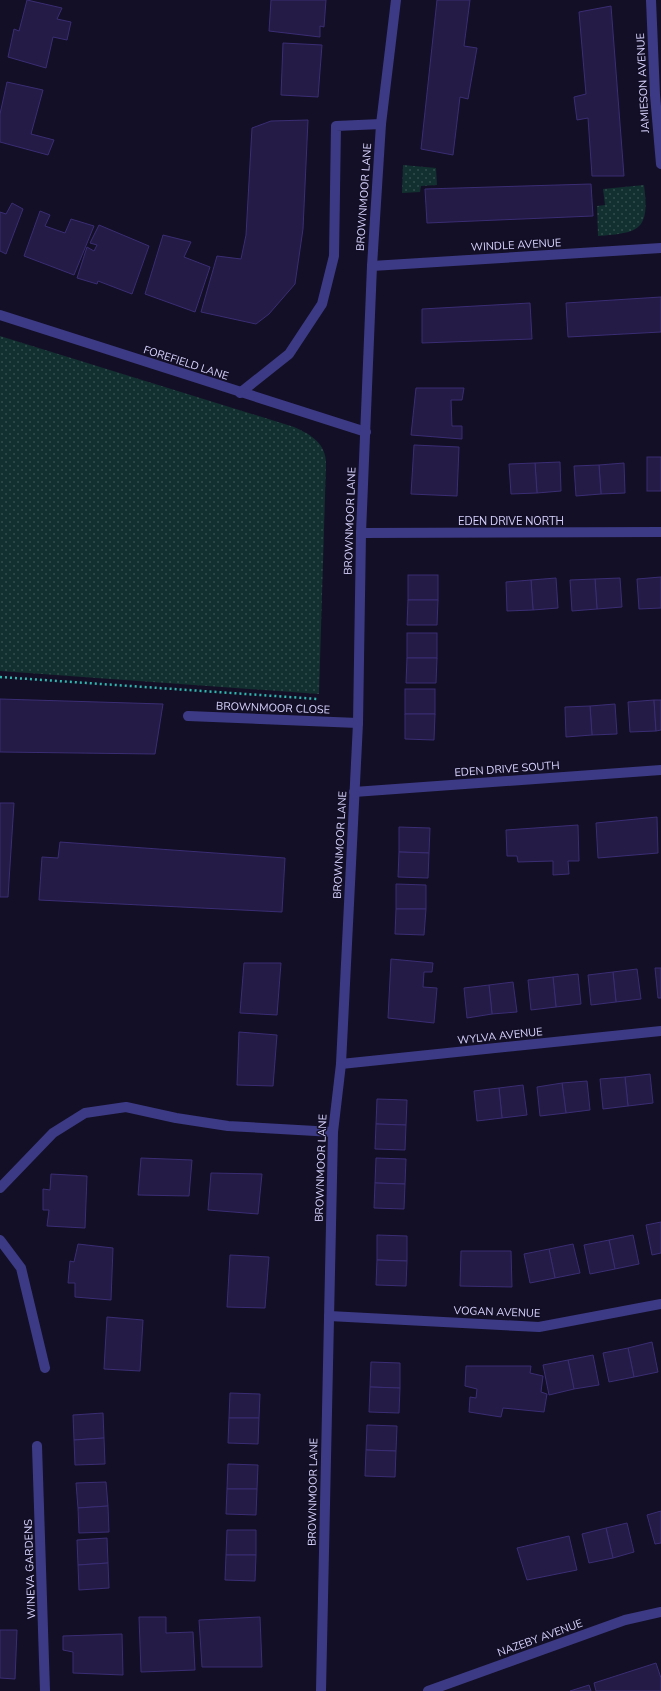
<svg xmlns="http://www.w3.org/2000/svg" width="661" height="1691" viewBox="0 0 661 1691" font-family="'Nunito Sans',sans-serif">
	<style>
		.grass { fill: url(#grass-dots) }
		.building { fill: #241b47; stroke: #3b2d73 }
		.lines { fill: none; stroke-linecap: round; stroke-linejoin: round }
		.path { stroke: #2fb8b0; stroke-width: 2.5; stroke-dasharray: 2 3; stroke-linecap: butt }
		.service { stroke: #3d3a85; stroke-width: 10 }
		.minor { stroke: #3d3a85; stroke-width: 10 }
		.tertiary { stroke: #3d3a85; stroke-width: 10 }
		.labels { text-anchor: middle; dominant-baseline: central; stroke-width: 3; stroke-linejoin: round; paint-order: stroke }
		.street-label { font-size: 11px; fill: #d9d4ff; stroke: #130f26 }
	</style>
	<defs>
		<pattern id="grass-dots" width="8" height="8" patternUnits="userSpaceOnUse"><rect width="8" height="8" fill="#12302f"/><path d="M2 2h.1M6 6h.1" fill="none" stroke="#344d4e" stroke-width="1.8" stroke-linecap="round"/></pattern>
	</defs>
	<rect width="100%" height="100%" fill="#130f26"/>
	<g class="grass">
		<polygon points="403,165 436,168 437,185 421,186 420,192 402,193"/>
		<path d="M644,185C650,230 640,233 598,236L597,206L605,205L603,189Z"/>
		<path d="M0,336L294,427C312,435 326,444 326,464L319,694L0,671Z"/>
	</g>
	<g class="building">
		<polygon points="27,0 62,8 57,19 71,22 67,40 53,37 46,68 8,57 14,29 19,31"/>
		<polygon points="271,0 326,0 324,27 320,26 320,37 269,31"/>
		<polygon points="437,0 470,0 464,46 477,48 468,99 460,97 453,155 421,149"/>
		<polygon points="611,6 624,176 592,176 588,118 577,120 574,97 586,94 579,12"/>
		<polygon points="283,43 322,45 318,97 281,95"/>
		<polygon points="7,82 43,90 31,134 54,140 48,155 0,142 0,114"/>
		<polygon points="308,120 303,229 295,284 269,314 256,324 201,312 217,256 241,259 246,235 252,128 271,121"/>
		<polygon points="591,184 593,216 427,223 425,189"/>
		<polygon points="12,203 23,209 6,254 0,251 0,212 6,214"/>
		<polygon points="40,211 50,215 45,226 65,233 71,219 94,226 74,275 24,256"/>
		<polygon points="99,225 149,246 132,294 98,281 97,284 77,278 87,247 94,251 97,245 90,243"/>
		<polygon points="163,235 191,242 184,257 210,267 195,312 145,294"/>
		<polygon points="661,297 661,332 568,337 566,303"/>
		<polygon points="530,303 532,339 422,343 422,309"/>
		<polygon points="416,388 464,388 462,400 451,400 452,426 462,426 462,439 411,435"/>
		<polygon points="414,445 459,447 457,496 411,494"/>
		<rect x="647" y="457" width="14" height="34"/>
		<polygon points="560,462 561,491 537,493 535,463"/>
		<polygon points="535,463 537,493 511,494 509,464"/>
		<polygon points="624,463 625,493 601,494 599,465"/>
		<polygon points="599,465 601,494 576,496 574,466"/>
		<rect x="408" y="575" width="30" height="25"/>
		<polygon points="661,577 661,608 639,609 637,579"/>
		<polygon points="556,578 558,608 533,610 531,580"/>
		<polygon points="620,578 622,607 597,609 595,579"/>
		<polygon points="595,579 597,609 572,611 570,580"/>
		<polygon points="531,580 533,610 507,611 506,582"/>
		<polygon points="408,600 438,600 437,625 407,625"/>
		<rect x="407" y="633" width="30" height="25"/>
		<polygon points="407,658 437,658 436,683 406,683"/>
		<rect x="405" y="689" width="30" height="25"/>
		<polygon points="0,699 163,704 155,754 0,752"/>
		<polygon points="654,700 656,731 630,732 628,702"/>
		<polygon points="654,700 661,700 661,730 656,731"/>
		<polygon points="615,704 617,734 592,735 590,706"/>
		<polygon points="590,706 592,735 566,737 565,707"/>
		<polygon points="405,714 435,714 434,740 405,739"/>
		<polygon points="0,803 14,803 8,897 0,897"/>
		<polygon points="657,817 658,853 598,858 596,823"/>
		<polygon points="578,825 579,861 568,861 569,874 553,875 553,861 518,862 517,856 507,856 506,830"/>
		<polygon points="399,827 430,828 429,853 399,852"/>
		<polygon points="60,842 285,858 282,912 39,900 42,857 58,858"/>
		<polygon points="399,852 429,853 428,878 398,877"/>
		<polygon points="396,884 426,885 426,909 396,909"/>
		<polygon points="396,909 426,909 424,935 395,934"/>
		<polygon points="391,959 433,963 432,972 424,972 423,987 437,988 434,1023 388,1018"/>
		<polygon points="244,963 281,963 277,1015 240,1013"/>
		<polygon points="655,968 661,968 661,998 658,998"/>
		<polygon points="637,969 641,999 616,1002 613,972"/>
		<polygon points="613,972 616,1002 591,1005 588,975"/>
		<polygon points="578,974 581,1004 556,1007 553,977"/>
		<polygon points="553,977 556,1007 531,1010 528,980"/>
		<polygon points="513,982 517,1012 492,1014 489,985"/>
		<polygon points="489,985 492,1014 467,1018 464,988"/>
		<polygon points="239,1032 277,1035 273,1086 237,1085"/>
		<polygon points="650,1074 653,1103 628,1106 625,1077"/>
		<polygon points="625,1077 628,1106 603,1109 600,1079"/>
		<polygon points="587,1081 590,1110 566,1113 562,1083"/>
		<polygon points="562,1083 566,1113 540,1116 537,1087"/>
		<polygon points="523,1085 527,1115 502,1118 499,1088"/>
		<polygon points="499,1088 502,1118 477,1121 474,1091"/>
		<polygon points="377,1099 407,1100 406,1125 376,1124"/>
		<polygon points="376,1124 406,1125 405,1150 375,1149"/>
		<polygon points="141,1158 192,1160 189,1196 138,1195"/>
		<polygon points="376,1158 406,1159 405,1184 375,1183"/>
		<polygon points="211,1173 262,1174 258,1214 208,1210"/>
		<polygon points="51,1174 87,1176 85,1228 47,1226 49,1210 43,1210 43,1189 50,1190"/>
		<polygon points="375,1183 405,1184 404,1209 374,1208"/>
		<polygon points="661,1222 661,1253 652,1255 646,1225"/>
		<polygon points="377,1235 407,1236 407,1261 377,1260"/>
		<polygon points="633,1235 639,1264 615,1269 609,1240"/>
		<polygon points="609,1240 615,1269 590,1274 584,1245"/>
		<polygon points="78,1244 113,1248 111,1300 75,1297 75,1283 68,1283 70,1261 74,1262"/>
		<polygon points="573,1244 580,1273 555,1278 549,1249"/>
		<polygon points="549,1249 555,1278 530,1283 524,1254"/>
		<polygon points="461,1251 511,1251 512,1287 460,1286"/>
		<polygon points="230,1255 269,1257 265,1308 227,1307"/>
		<polygon points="377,1260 407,1261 406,1286 376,1285"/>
		<polygon points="107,1317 143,1320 140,1371 104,1369"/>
		<polygon points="652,1342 658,1372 634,1377 628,1348"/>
		<polygon points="628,1348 634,1377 609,1382 603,1353"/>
		<polygon points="593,1355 599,1385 574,1389 568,1360"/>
		<polygon points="568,1360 574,1389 549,1395 543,1365"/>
		<polygon points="371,1362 400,1363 400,1388 370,1387"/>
		<polygon points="466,1366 531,1366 530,1373 543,1376 541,1392 547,1394 544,1412 503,1408 501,1417 469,1412 470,1397 476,1398 477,1389 465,1386"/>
		<polygon points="370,1387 400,1388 399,1413 369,1412"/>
		<polygon points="230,1393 260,1394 259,1418 229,1418"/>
		<polygon points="103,1413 104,1438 74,1440 73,1415"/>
		<polygon points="229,1418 259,1418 258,1444 228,1443"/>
		<polygon points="367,1425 397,1426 396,1451 366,1450"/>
		<polygon points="104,1438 105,1464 75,1465 74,1440"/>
		<polygon points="366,1450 396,1451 395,1477 365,1476"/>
		<polygon points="228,1464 258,1465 257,1489 227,1489"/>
		<polygon points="106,1482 108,1506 78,1508 76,1483"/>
		<polygon points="227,1489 257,1489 256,1515 226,1514"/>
		<polygon points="108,1506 109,1532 79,1533 78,1508"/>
		<polygon points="661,1511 661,1543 655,1544 647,1515"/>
		<polygon points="627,1523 634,1552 613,1558 606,1528"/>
		<polygon points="606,1528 613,1558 589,1563 582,1534"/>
		<polygon points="227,1530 256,1530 256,1555 226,1555"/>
		<polygon points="569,1536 577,1570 527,1580 517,1548"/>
		<polygon points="107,1538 108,1563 78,1565 77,1540"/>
		<polygon points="226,1555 256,1555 255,1581 225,1580"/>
		<polygon points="108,1563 109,1588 79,1590 78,1565"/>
		<polygon points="139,1617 166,1617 166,1633 193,1632 195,1670 141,1672"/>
		<polygon points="260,1617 262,1667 202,1667 199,1620"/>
		<polygon points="0,1630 17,1630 15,1679 0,1678"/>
		<polygon points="122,1634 123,1675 73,1673 73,1652 63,1650 63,1636"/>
		<polygon points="656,1663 661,1678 661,1691 596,1691 594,1683"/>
		<polygon points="589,1685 591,1691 570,1691"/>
	</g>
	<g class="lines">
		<polyline class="path" points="0,677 318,699"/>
		<polyline class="service" points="188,716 358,723"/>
		<g class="minor">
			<polyline points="651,0 655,95 661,164"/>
			<polyline points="372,266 661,248"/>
			<polyline points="0,315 366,432"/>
			<polyline points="240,393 289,354 322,304 334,256 336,126 381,124"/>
			<polyline points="361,533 661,532"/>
			<polyline points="354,792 661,770"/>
			<polyline points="341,1064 661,1031"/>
			<polyline points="0,1188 53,1133 85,1113 126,1107 176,1118 228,1126 333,1132"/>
			<polyline points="0,1240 21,1268 45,1368"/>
			<polyline points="329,1316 539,1327 661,1304"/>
			<polyline points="37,1446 45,1691"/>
			<polyline points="428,1691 625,1620 661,1612"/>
		</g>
		<polyline class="tertiary" points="321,1691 333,1132 341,1064 358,723 361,533 372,266 381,124 396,0"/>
	</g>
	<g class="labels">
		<g class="street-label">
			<text transform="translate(643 83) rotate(-93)">JAMIESON AVENUE</text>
			<text transform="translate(364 197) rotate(-86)">BROWNMOOR LANE</text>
			<text transform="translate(516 245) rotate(-3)">WINDLE AVENUE</text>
			<text transform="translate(186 363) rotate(18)">FOREFIELD LANE</text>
			<text transform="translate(350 521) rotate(-88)">BROWNMOOR LANE</text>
			<text x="511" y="521">EDEN DRIVE NORTH</text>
			<text transform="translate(273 708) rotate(2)">BROWNMOOR CLOSE</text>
			<text transform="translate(507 769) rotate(-4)">EDEN DRIVE SOUTH</text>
			<text transform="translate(340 845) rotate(-87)">BROWNMOOR LANE</text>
			<text transform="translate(500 1036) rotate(-6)">WYLVA AVENUE</text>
			<text transform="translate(321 1168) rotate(-88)">BROWNMOOR LANE</text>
			<text transform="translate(497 1312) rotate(2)">VOGAN AVENUE</text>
			<text transform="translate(313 1492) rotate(-89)">BROWNMOOR LANE</text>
			<text transform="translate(30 1569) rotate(-92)">WINEVA GARDENS</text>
			<text transform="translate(540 1638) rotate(-20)">NAZEBY AVENUE</text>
		</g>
	</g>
</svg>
